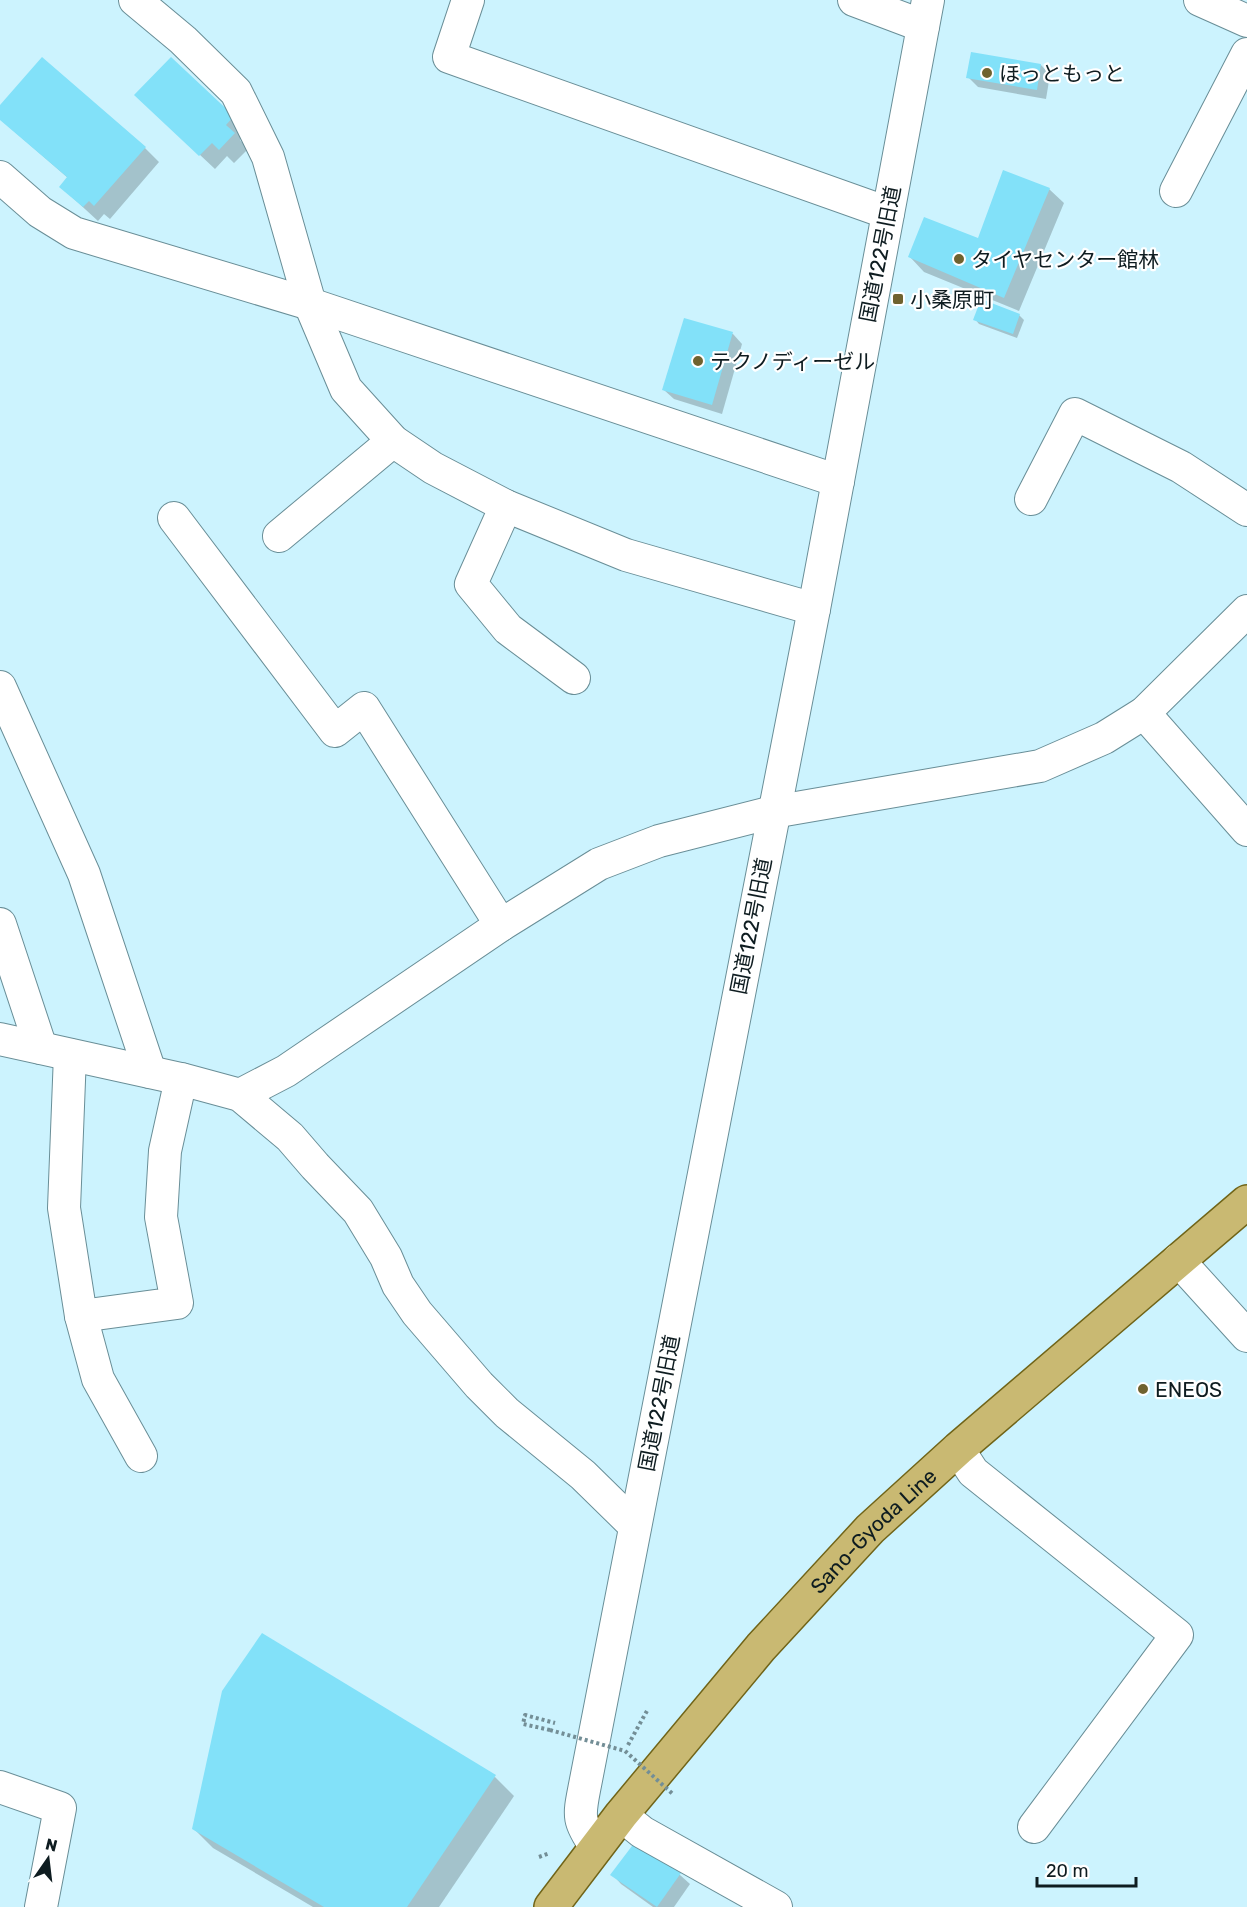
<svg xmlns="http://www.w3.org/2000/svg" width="1247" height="1907" viewBox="0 0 1247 1907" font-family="Rubik,'Noto Sans JP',sans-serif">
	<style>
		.shadow { fill: #0003 }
		.building { fill: #82e1f9 }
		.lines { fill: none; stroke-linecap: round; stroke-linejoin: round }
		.minor-casing { stroke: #698e97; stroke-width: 34 }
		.major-casing { stroke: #706418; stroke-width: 36 }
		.path { stroke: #738e96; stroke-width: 4; stroke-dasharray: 3 3; stroke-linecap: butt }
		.minor { stroke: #fff; stroke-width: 32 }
		.major { stroke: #c9b972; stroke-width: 33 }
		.path-bridge { stroke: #738e96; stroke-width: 4; stroke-dasharray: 3 3; stroke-linecap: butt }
		.poi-dot { fill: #6f622f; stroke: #fff; stroke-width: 2 }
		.labels { text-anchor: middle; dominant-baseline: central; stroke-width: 4.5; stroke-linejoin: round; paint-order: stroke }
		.poi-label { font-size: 21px; fill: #0e1c20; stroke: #fff; text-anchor: start }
		.street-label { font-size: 21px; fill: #0e1c20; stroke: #fff }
	</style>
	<rect width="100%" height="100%" fill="#ccf3fe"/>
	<g class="shadow">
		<polygon points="1041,65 1050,75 1046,99 978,87 968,77"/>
		<polygon points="0,107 145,148 159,162 110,219 104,214 98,221 61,187 68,178 0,119"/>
		<polygon points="151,109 233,117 248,132 240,140 248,149 234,163 227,156 215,169"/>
		<polygon points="1049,189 1064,203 1019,311 924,272 910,257 979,240"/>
		<polygon points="1019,315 1024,320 1017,338 979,324 975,319"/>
		<polygon points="685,320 733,334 742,344 722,414 674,399 664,390"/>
		<polygon points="495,1777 514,1796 439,1907 313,1907 213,1848 193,1828"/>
		<polygon points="635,1844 680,1875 690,1884 674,1907 653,1907 621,1884 612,1874"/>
	</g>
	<g class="building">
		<polygon points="971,52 1041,64 1037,90 966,78"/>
		<polygon points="42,57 146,147 94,206 89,201 83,207 59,187 67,177 0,120 0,105"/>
		<polygon points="171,57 234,116 226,125 235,133 219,150 212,143 199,156 134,95"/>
		<polygon points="1003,170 1050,188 1004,298 908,257 924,217 978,238"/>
		<polygon points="981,299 1020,314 1013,334 973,320"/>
		<polygon points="684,318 733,332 712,405 662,390"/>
		<polygon points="262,1633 496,1775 407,1907 324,1907 192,1829 222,1691"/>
		<polygon points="635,1842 681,1873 657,1907 610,1875"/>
	</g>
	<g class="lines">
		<g class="minor-casing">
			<g id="minor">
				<polyline points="135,0 183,40 236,92 268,157 310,304 346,389 393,441 433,468 506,506 626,555 814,609"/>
				<polyline points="468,0 449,57 888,213"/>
				<polyline points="854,0 923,26"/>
				<polyline points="1200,0 1247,21"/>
				<polyline points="0,177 40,212 74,233 310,304 838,481"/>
				<polyline points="1176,191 1247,54"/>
				<polyline points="1031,499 1075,414 1181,467 1247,510"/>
				<polyline points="506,506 471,584 508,629 574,678"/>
				<polyline points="174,518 335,731 364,708 501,925"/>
				<polyline points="279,536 393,441"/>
				<polyline points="0,687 84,874 150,1072"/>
				<polyline points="1144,713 1247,830"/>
				<polyline points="0,924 41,1048"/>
				<polyline points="0,1039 181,1079 240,1095 290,1137 315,1166 358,1211 386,1257 398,1285 417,1313 479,1385 507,1413 583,1475 635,1526"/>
				<polyline points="70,1055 64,1208 81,1316 98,1379 141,1456"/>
				<polyline points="240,1095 286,1071 501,925 599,864 659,841 773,812 1040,766 1104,738 1144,713 1247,611"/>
				<polyline points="1178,1260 1247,1336"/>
				<polyline points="81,1316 177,1303 161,1217 165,1151 181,1079"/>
				<polyline points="958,1449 973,1472 1177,1635 1034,1827"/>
				<polyline points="0,1787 60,1808 41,1907"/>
				<polyline points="621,1815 642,1832 776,1907"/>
				<path d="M596,1847C577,1820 579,1816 585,1785L814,609L928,0"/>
			</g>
		</g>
		<g class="major-casing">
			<g id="major">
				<path id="s1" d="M551,1907L621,1815L761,1647L870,1529L958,1449L1247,1202"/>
			</g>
		</g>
		<g class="path">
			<polyline points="550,1730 523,1724 525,1715 555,1723"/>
			<polyline points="628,1745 648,1709"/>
			<polyline points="539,1857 550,1853"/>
		</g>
		<use href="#minor" class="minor"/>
		<use href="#major" class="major"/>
		<polyline class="path-bridge" points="550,1730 625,1751 674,1795"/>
	</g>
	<g class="poi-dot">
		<circle cx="987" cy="73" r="6"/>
		<circle cx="959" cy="259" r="6"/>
		<rect x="892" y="293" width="12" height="12" rx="3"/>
		<circle cx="698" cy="361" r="6"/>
		<circle cx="1143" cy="1389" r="6"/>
	</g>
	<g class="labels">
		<g class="poi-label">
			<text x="999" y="73">ほっともっと</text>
			<text x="971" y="259">タイヤセンター館林</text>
			<text x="910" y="299">小桑原町</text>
			<text x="710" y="361">テクノディーゼル</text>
			<text x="1155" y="1389">ENEOS</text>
		</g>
		<g class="street-label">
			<text transform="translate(880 254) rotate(-79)">国道122号旧道</text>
			<text transform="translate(751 926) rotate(-79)">国道122号旧道</text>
			<text transform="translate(659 1403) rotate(-79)">国道122号旧道</text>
			<text stroke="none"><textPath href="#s1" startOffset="496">Sano-Gyoda Line</textPath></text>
		</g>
	</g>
	<g transform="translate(48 1859) rotate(14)" stroke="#ffffff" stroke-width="4.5" paint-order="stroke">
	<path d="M0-4.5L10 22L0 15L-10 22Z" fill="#0e1c20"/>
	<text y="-9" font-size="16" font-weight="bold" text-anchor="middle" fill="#0e1c20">N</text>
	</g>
	<path d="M1037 1877v9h99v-9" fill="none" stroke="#0e1c20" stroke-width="3"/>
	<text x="1046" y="1877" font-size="18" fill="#0e1c20" stroke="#ffffff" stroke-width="4.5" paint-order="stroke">20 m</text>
</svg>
